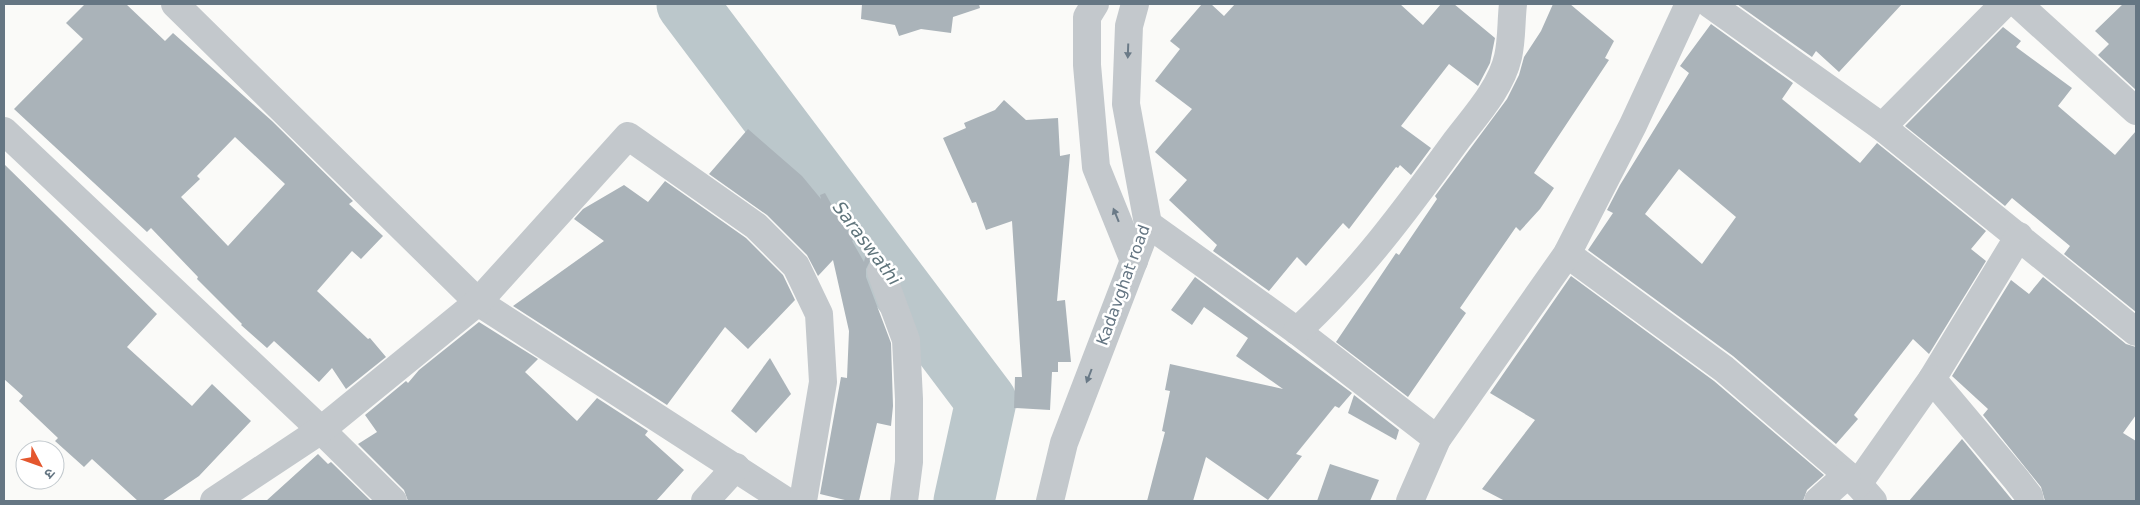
<svg xmlns="http://www.w3.org/2000/svg" width="2140" height="505" viewBox="0 0 2140 505" font-family="'DejaVu Sans','Noto Sans Devanagari',sans-serif">
	<style>
		.lines { fill: none; stroke-linecap: round; stroke-linejoin: round }
		.river { stroke: #bbc7cb; stroke-width: 61 }
		.building { fill: #aab3b9; fill-rule: evenodd }
		.street { stroke: #c3c8cc; stroke-width: 28 }
		.oneway { fill: #6a7a87 }
		.labels { text-anchor: middle; dominant-baseline: central; stroke-width: 5; stroke-linejoin: round; paint-order: stroke }
		.street-label { font-size: 16px; fill: #657683; stroke: #fff }
		.water-label { font-size: 18px; font-style: italic; fill: #60757c; stroke: #fff }
	</style>
	<rect width="100%" height="100%" fill="#fafaf8"/>
	<g class="lines">
		<polyline class="river" points="687,4 986,401 964,501"/>
	</g>
	<g class="building">
		<path d="M85,4H126L165,41L173,33L272,121L353,201L349,204L383,236L361,259L352,251L317,291L368,339L370,338L386,357L346,389L332,368L319,382L274,341L267,348L241,325L242,324L197,279L198,277L151,228L147,232L14,109L83,39L66,23ZM235,137L285,184L228,246L181,197L200,179L197,176Z"/>
		<polygon points="862,4 979,4 980,8 953,17 951,33 921,29 899,36 895,25 861,19"/>
		<polygon points="1202,4 1211,4 1224,16 1235,4 1400,4 1423,25 1441,4 1454,4 1495,38 1490,63 1478,86 1449,64 1401,126 1431,148 1411,175 1400,165 1398,168 1396,167 1349,229 1343,223 1306,266 1297,257 1269,291 1213,251 1217,245 1169,200 1187,180 1155,152 1192,109 1155,81 1180,49 1170,41"/>
		<polygon points="1553,4 1570,4 1614,41 1605,58 1609,60 1534,173 1554,188 1540,209 1520,231 1516,227 1460,308 1466,313 1408,397 1336,342 1396,253 1399,255 1437,199 1435,196 1507,99 1519,75 1524,57 1541,31"/>
		<polygon points="1737,4 1902,4 1839,72 1816,51 1812,57"/>
		<polygon points="2123,4 2136,4 2136,90 2098,55 2109,44 2095,31"/>
		<path d="M1711,24L1793,83L1782,99L1860,163L1877,143L1986,231L1971,249L1986,261L1929,354L1913,339L1854,415L1858,419L1836,444L1733,356L1588,250L1613,213L1607,210L1620,185L1689,73L1680,66ZM1679,169L1736,217L1702,264L1645,214Z"/>
		<polygon points="2003,27 2021,41 2016,47 2072,88 2058,106 2115,155 2136,131 2136,312 2064,254 2070,246 2012,198 2005,206 1905,126"/>
		<polygon points="1004,100 1026,120 1058,118 1060,156 1070,154 1057,301 1065,300 1071,362 1058,362 1058,372 1052,372 1050,410 1014,408 1015,377 1022,377 1012,221 986,230 976,202 972,203 943,138 966,128 964,123 995,110"/>
		<polygon points="748,129 802,176 821,199 820,195 825,193 843,225 855,238 852,241 864,262 867,250 870,261 866,269 866,277 891,343 893,406 891,426 877,423 859,501 849,501 820,494 841,377 847,378 849,331 833,260 818,276 807,255 767,215 709,174"/>
		<polygon points="4,164 157,314 127,347 192,406 212,384 251,421 199,476 162,501 138,501 92,459 84,467 55,441 58,438 19,401 23,396 4,379"/>
		<polygon points="665,181 746,238 783,275 795,300 748,349 725,327 667,405 513,306 604,241 574,219 583,209 624,185 648,202"/>
		<polygon points="1571,276 1714,381 1824,475 1807,490 1803,501 1505,501 1482,489 1535,420 1490,393"/>
		<polygon points="1195,277 1352,393 1339,408 1335,406 1296,454 1302,456 1268,500 1206,457 1193,501 1147,501 1165,432 1162,431 1170,391 1165,390 1170,364 1283,389 1236,356 1248,338 1204,307 1192,325 1171,310"/>
		<polygon points="2043,277 2126,344 2136,347 2136,415 2123,433 2136,441 2136,501 2045,501 2041,487 1983,415 1988,409 1952,376 2011,280 2029,294"/>
		<polygon points="479,322 538,359 525,372 577,421 597,398 648,431 645,435 684,470 656,501 408,501 404,490 358,444 377,432 365,415 406,381 408,383 419,370"/>
		<polygon points="770,358 791,394 756,433 731,411"/>
		<polygon points="1354,395 1399,430 1396,440 1348,413"/>
		<polygon points="1962,439 2013,501 1909,501"/>
		<polygon points="318,454 328,464 331,462 371,501 266,501"/>
		<polygon points="1330,464 1379,480 1370,501 1317,501"/>
	</g>
	<g class="lines">
		<g class="street">
			<polyline points="175,4 478,302 786,501"/>
			<polyline points="1095,4 1087,17 1087,65 1096,167 1134,261"/>
			<polyline points="1710,4 1882,127 2136,332"/>
			<polyline points="2018,4 2136,111"/>
			<polyline points="1882,127 2004,4"/>
			<polyline points="4,131 321,430 393,501"/>
			<polyline points="1148,224 1297,331 1437,439"/>
			<polyline points="1567,254 1724,369 1858,484 1873,501"/>
			<polyline points="881,272 906,340 909,399 909,462 904,501"/>
			<path d="M1297,331C1358,275 1408,207 1456,141C1475,116 1501,88 1508,57C1512,40 1511,21 1513,4"/>
			<polyline points="1932,379 2019,236"/>
			<polyline points="1858,484 1932,379 2016,479 2029,496 2030,501"/>
			<polyline points="214,501 321,430 478,302 628,136 756,226 796,266 819,314 823,382 803,501"/>
			<polyline points="705,501 736,467"/>
			<polyline points="1050,501 1064,443 1148,224 1126,104 1129,26 1135,4"/>
			<polyline points="1410,501 1437,439 1567,254 1633,125 1689,4"/>
			<polyline points="1818,501 1847,475"/>
		</g>
	</g>
	<defs><path id="oneway-solid" d="M-6-.8H1V-3.2L6.5 0L1 3.2V.8H-6Z" transform="scale(1.25)"/></defs>
	<g class="oneway">
		<use href="#oneway-solid" transform="translate(1128 51) rotate(92)"/>
		<use href="#oneway-solid" transform="translate(1116 215) rotate(-112)"/>
		<use href="#oneway-solid" transform="translate(1089 376) rotate(111)"/>
	</g>
	<g class="labels">
		<g class="street-label">
			<text transform="translate(1123 285) rotate(-70)">Kadavghat road</text>
		</g>
		<g class="water-label">
			<text transform="translate(867 243) rotate(53)">Saraswathi</text>
		</g>
	</g>
	<rect width="2140" height="505" fill="none" stroke="#657683" stroke-width="10"/>
	<g transform="translate(40 465) rotate(131)"><circle r="24" fill="#ffffff" stroke="#c1c8cd"/>
	<path d="M0-4L9 19L0 12L-9 19Z" fill="#e4572e"/>
	<text y="-8" font-size="14" font-weight="bold" text-anchor="middle" fill="#657683">उ</text>
	</g>
</svg>
